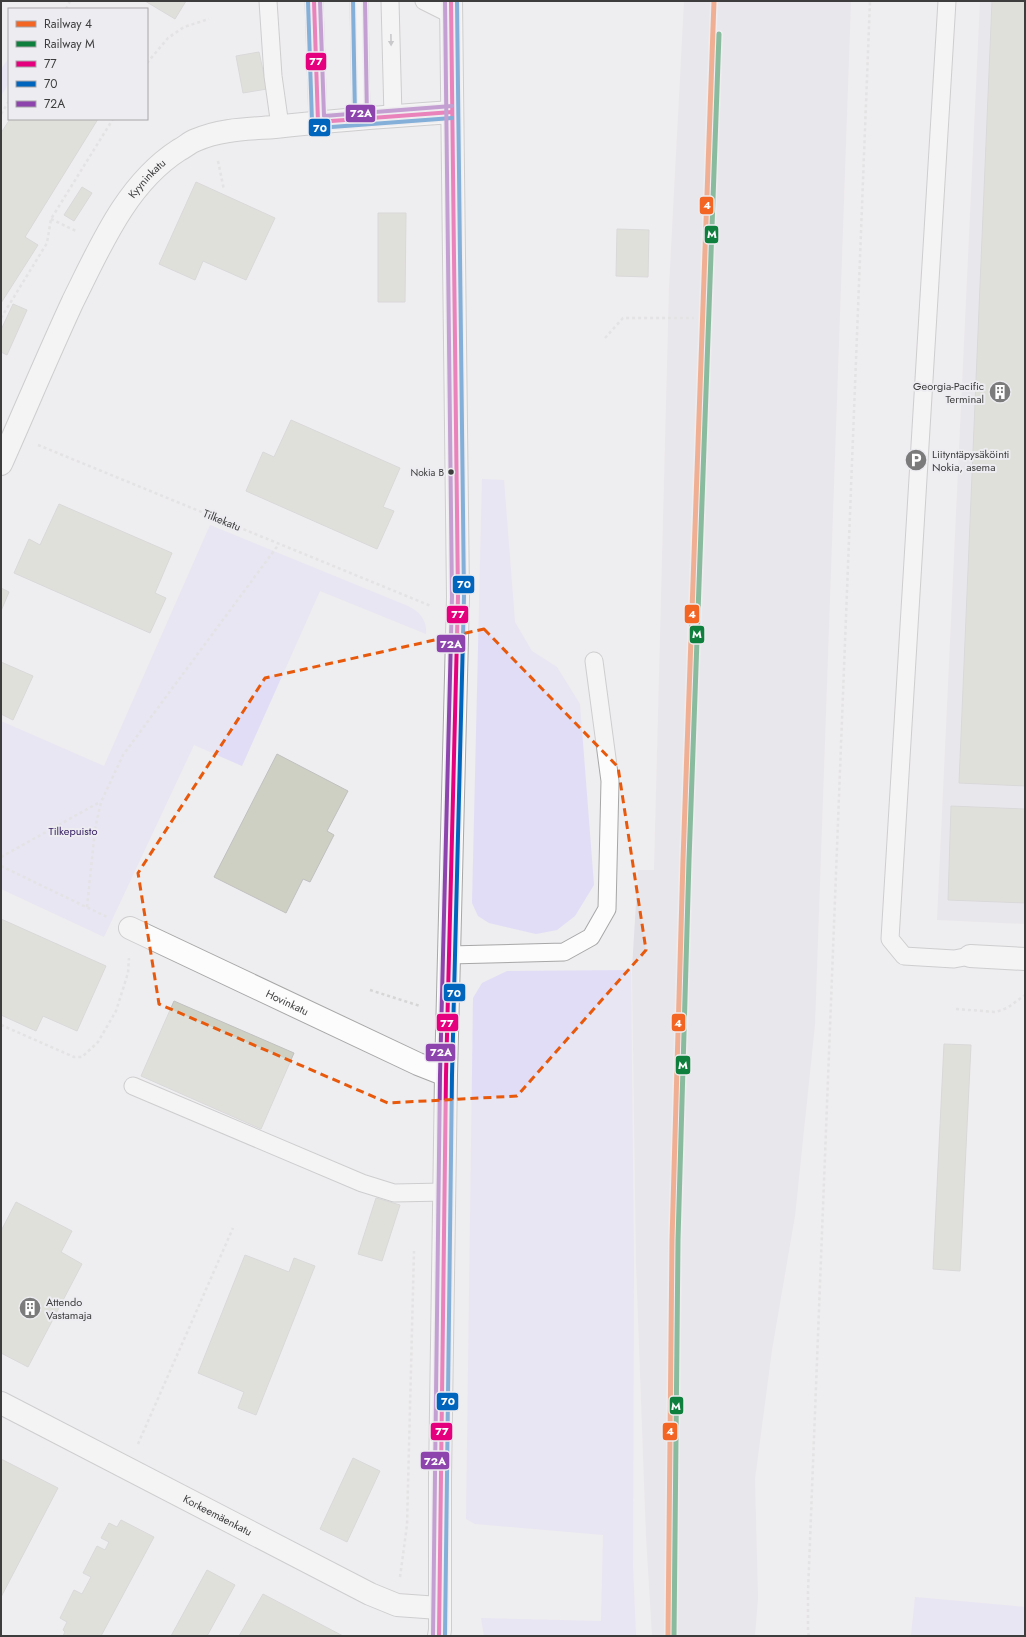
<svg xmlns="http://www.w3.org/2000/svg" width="1026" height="1637" viewBox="0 0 1026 1637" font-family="Jost,sans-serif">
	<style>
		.built { fill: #e1e0e7 }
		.green { fill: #e1ddf7 }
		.building { fill: #cfd0c4; stroke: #c0c0c0 }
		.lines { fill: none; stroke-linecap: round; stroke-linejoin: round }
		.service-casing { stroke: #a7a7a8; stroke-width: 19 }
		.minor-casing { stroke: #a7a7a8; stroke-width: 24 }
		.tertiary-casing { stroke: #a7a7a8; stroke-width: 24 }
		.path { stroke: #d6d6d7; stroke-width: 2.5; stroke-dasharray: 3 3; stroke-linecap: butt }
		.service { stroke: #fcfcfd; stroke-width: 17 }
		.minor { stroke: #fcfcfd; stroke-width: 22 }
		.tertiary { stroke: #fcfcfd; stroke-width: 22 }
		.bus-1-casing { stroke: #edecf0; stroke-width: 7 }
		.bus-2-casing { stroke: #edecf0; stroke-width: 7 }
		.bus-3-casing { stroke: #edecf0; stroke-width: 7 }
		.bus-1 { stroke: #e5007d; stroke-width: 4 }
		.bus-2 { stroke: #0065bd; stroke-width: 4 }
		.bus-3 { stroke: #8e44ad; stroke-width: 4 }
		.rail-1-casing { stroke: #edecf0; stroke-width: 8 }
		.rail-2-casing { stroke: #edecf0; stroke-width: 8 }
		.rail-1 { stroke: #f26522; stroke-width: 5 }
		.rail-2 { stroke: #0e7f3c; stroke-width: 5 }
		.oneway { fill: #9c9c9e }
		.marked { fill: none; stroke: #e8590c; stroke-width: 3; stroke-dasharray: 8 5; stroke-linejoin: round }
		.bus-dot { fill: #3d3d3e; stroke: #edecf0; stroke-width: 1.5 }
		.labels { text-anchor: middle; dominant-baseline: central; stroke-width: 4; stroke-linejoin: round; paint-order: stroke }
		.bus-label { font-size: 10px; fill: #3d3d3e; stroke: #edecf0; text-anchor: end }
		.street-label { font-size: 11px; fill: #3d3d3e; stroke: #edecf0 }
		.poi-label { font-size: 11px; fill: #3d3d3e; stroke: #edecf0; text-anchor: start }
		.park-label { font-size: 11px; fill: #2f195f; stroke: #edecf0 }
		.line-badge { stroke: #edecf0; stroke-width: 1.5 }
		.badge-label { font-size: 11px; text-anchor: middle; font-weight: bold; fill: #fff }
	</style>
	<rect width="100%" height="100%" fill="#eeedef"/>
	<g class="built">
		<polygon points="684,1 851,1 815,1025 795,1216 772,1350 755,1479 758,1598 755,1636 652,1636 646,1537 636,1264 632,969 638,870 654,870 669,287"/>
		<polygon points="980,1 1025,1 1025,924 937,920"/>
	</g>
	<g class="green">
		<polygon points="9,58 9,83 1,96 1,69"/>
		<polygon points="482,479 504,480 515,622 532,651 557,667 580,704 594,885 575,916 557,930 536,934 489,923 478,916 472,903"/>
		<path d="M210,525L408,606C420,612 427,620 426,634L320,591L242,766L194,745L104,937L1,889V721L104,766Z"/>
		<polygon points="631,970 634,1264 633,1567 636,1636 484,1636 481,1618 601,1621 603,1535 475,1524 466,1519 473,998 482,983 507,971"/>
		<polygon points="915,1597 1025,1607 1025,1636 911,1636"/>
	</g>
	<g class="building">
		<polygon points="145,1 186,1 175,19"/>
		<polygon points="992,1 1025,1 1025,786 959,783"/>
		<polygon points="259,52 267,89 243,93 236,56"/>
		<polygon points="10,119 98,119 25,237 38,245 1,303 1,133"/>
		<polygon points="196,182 275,218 246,280 203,261 195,280 159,264"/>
		<polygon points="82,187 92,193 74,221 64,215"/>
		<polygon points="378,213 406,213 405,302 378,302"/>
		<polygon points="617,229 649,230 648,277 616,276"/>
		<polygon points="13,304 27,310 7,355 1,352 1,330"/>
		<polygon points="291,420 400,468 383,507 394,511 377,549 246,491 263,452 274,457"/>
		<polygon points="59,504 172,553 155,593 166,598 150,633 14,573 29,539 40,545"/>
		<polygon points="1,588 9,592 1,611"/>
		<polygon points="1,662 33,676 13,720 1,714"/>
		<polygon points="277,754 348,791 327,831 334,835 310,882 303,879 286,913 214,877"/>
		<polygon points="951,806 1025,809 1025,903 948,900"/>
		<polygon points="1,919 106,966 77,1031 43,1016 36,1031 1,1015"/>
		<polygon points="174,1001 294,1053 261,1129 141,1076"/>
		<polygon points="944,1044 971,1045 960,1271 933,1269"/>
		<polygon points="376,1198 400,1205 382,1261 358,1254"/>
		<polygon points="16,1202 72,1231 61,1252 82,1264 28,1367 1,1353 1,1231"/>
		<polygon points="245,1255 289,1272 294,1258 315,1266 256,1415 238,1408 244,1392 198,1373"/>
		<polygon points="353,1458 380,1471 347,1542 320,1529"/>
		<polygon points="1,1459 58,1488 1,1597"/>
		<polygon points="121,1520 154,1537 101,1636 63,1636 65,1632 63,1630 67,1622 60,1618 74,1590 82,1594 91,1577 83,1573 97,1546 105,1550 109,1542 101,1538 109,1523 117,1527"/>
		<polygon points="207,1570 235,1585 207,1636 171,1636"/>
		<polygon points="263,1594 343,1636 239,1636"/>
	</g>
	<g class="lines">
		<g class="service-casing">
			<g id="service">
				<polyline points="268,1 273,76 280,126"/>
				<polyline points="314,1 318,122"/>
				<polyline points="359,1 361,118"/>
				<polyline points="390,1 393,116"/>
				<polyline points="424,1 452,15"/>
				<polyline points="947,1 890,939 904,956 954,959 970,956"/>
				<polyline points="449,955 564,952 591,937 607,909 610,781 594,661"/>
				<polyline points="133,1086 362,1183 394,1193 444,1192"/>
			</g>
		</g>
		<g class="minor-casing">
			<g id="minor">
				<path id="s1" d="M1,464C25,410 48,355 73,301C100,247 126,184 179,150C185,147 190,142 196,140C220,129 249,129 275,127C334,120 393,116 452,112"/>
				<path id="s2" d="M130,928L418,1064L446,1075"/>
				<polyline points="970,956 1025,959"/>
				<path id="s3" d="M1,1403L370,1594L397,1605L439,1608"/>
			</g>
		</g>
		<g class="tertiary-casing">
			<polyline id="tertiary" points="439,1636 440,1630 440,1478 446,1075 458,597 451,1"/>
		</g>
		<g class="path">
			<polyline points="66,9 70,1"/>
			<polyline points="147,63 168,38 184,27 209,19"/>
			<polyline points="1,114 9,101"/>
			<polyline points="218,161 224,190"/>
			<polyline points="51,219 78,232"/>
			<polyline points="1,318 47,243 51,219 113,119"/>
			<polyline points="605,338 623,318 694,318"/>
			<polyline points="38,445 431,606"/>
			<polyline points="1,857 100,802"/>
			<polyline points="1,866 107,917"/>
			<polyline points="87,907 95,829 101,802 123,755 279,544"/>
			<polyline points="370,990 420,1006"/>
			<polyline points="956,1009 996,1012 1007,1008 1025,995"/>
			<polyline points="1,1025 74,1057 82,1057 98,1042 116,1011 128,973 129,958"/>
			<polyline points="138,1444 233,1228"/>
			<polyline points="400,1577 407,1525 414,1251"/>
			<polyline points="809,1636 808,1632 808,1592 870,1"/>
		</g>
		<use href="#service" class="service"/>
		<use href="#minor" class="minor"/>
		<use href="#tertiary" class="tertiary"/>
		<g class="bus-1-casing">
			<g id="bus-1">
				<polyline points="314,1 318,122"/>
				<polyline points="318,122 452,112"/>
				<polyline points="439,1636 446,1075 458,597 451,1"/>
			</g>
		</g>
		<g class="bus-2-casing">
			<g id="bus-2">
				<polyline points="308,1 312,122 314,127 318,128 452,118"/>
				<polyline points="353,1 355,118"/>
				<polyline points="445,1636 452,1075 464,597 457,1"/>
			</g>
		</g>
		<g class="bus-3-casing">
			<g id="bus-3">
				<polyline points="320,1 324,116 452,106"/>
				<polyline points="365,1 367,118"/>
				<polyline points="433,1635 440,1075 452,597 445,1"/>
			</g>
		</g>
		<use href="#bus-1" class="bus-1"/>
		<use href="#bus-2" class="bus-2"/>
		<use href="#bus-3" class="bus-3"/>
		<g class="rail-1-casing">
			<polyline id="rail-1" points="668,1636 672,1240 683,860 714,1"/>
		</g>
		<g class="rail-2-casing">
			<polyline id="rail-2" points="674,1636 678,1240 689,860 719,34"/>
		</g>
		<use href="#rail-1" class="rail-1"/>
		<use href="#rail-2" class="rail-2"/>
	</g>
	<defs><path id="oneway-solid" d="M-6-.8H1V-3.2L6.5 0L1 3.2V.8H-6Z"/></defs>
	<use class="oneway" href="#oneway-solid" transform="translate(391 40) rotate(89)"/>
	<path d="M0 0H1026V1637H0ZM484,629L618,767L646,950L517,1096L388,1103L159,1004L138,873L265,678Z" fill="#eeedef" fill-opacity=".55" fill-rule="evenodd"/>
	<path class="marked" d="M484,629L618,767L646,950L517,1096L388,1103L159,1004L138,873L265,678Z"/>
	<defs>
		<g id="building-disc" transform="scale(1.15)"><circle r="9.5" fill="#7b7b7c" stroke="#edecf0"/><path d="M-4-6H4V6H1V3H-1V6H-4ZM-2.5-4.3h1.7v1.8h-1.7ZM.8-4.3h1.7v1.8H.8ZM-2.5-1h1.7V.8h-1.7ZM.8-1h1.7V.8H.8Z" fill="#fff"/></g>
		<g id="parking-disc" transform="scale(1.15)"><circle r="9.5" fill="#7b7b7c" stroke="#edecf0"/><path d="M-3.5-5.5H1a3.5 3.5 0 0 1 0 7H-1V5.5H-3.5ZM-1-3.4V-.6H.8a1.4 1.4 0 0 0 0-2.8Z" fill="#fff"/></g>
	</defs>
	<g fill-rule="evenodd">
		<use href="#building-disc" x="1000" y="392"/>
		<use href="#parking-disc" x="916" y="460"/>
		<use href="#building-disc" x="30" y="1308"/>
	</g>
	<circle class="bus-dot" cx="451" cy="472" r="3.5"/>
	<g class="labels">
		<g class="bus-label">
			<text x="444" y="472">Nokia B</text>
		</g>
		<g class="street-label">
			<text stroke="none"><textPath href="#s1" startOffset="322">Kyyninkatu</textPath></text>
			<text transform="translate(222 520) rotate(22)">Tilkekatu</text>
			<text stroke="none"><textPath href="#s2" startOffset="174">Hovinkatu</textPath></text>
			<text stroke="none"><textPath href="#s3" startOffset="244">Korkeemäenkatu</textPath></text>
		</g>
		<g class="poi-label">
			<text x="984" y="386" text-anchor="end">Georgia-Pacific<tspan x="984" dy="13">Terminal</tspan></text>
			<text x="932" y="454">Liityntäpysäköinti<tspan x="932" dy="13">Nokia, asema</tspan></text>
			<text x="46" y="1302">Attendo<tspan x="46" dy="13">Vastamaja</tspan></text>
		</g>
		<g class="park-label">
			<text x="73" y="831">Tilkepuisto</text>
		</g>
	</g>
	<g class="line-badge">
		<rect x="305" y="52" width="22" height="19" rx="4" fill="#e5007d"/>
		<rect x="345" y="104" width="31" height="19" rx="4" fill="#8e44ad"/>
		<rect x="308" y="118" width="23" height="19" rx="4" fill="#0065bd"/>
		<rect x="699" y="196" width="15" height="19" rx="4" fill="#f26522"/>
		<rect x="704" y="225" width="15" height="19" rx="4" fill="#0e7f3c"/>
		<rect x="452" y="575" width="23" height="19" rx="4" fill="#0065bd"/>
		<rect x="684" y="604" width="16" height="20" rx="4" fill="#f26522"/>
		<rect x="446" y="605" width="23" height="19" rx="4" fill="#e5007d"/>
		<rect x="689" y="625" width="16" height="19" rx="4" fill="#0e7f3c"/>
		<rect x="436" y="634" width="30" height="19" rx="4" fill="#8e44ad"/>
		<rect x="443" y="983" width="23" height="19" rx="4" fill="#0065bd"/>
		<rect x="671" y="1013" width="15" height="19" rx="4" fill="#f26522"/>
		<rect x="436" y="1013" width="23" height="19" rx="4" fill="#e5007d"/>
		<rect x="425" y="1043" width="31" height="19" rx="4" fill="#8e44ad"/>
		<rect x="675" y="1055" width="16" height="20" rx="4" fill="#0e7f3c"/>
		<rect x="436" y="1392" width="23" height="19" rx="4" fill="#0065bd"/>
		<rect x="669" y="1396" width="15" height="19" rx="4" fill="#0e7f3c"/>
		<rect x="662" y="1422" width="16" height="19" rx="4" fill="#f26522"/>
		<rect x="430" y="1422" width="23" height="19" rx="4" fill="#e5007d"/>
		<rect x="420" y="1451" width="30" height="19" rx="4" fill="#8e44ad"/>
	</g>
	<g class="badge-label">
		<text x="316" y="65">77</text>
		<text x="361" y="117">72A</text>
		<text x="320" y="132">70</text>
		<text x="707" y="209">4</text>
		<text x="712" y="238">M</text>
		<text x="464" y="588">70</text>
		<text x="692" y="618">4</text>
		<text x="458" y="618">77</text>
		<text x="697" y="638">M</text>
		<text x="451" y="648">72A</text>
		<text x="454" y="997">70</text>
		<text x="678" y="1027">4</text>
		<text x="447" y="1027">77</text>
		<text x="441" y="1056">72A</text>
		<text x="683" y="1069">M</text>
		<text x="448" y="1405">70</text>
		<text x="676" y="1410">M</text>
		<text x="670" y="1435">4</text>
		<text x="442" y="1435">77</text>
		<text x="435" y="1465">72A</text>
	</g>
	<rect width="1026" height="1637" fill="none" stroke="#3d3d3e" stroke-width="4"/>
	<rect x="8" y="8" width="140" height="112" fill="#edecf0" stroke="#a7a6a9"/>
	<rect x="16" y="21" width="20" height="6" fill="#f26522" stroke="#a7a6a9"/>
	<text x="44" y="28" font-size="12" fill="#3d3d3e">Railway 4</text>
	<rect x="16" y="41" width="20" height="6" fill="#0e7f3c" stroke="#a7a6a9"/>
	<text x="44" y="48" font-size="12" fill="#3d3d3e">Railway M</text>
	<rect x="16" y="61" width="20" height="6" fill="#e5007d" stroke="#a7a6a9"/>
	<text x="44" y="68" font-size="12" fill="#3d3d3e">77</text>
	<rect x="16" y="81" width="20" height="6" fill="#0065bd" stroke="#a7a6a9"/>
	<text x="44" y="88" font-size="12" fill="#3d3d3e">70</text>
	<rect x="16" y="101" width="20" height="6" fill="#8e44ad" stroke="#a7a6a9"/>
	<text x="44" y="108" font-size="12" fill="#3d3d3e">72A</text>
</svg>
